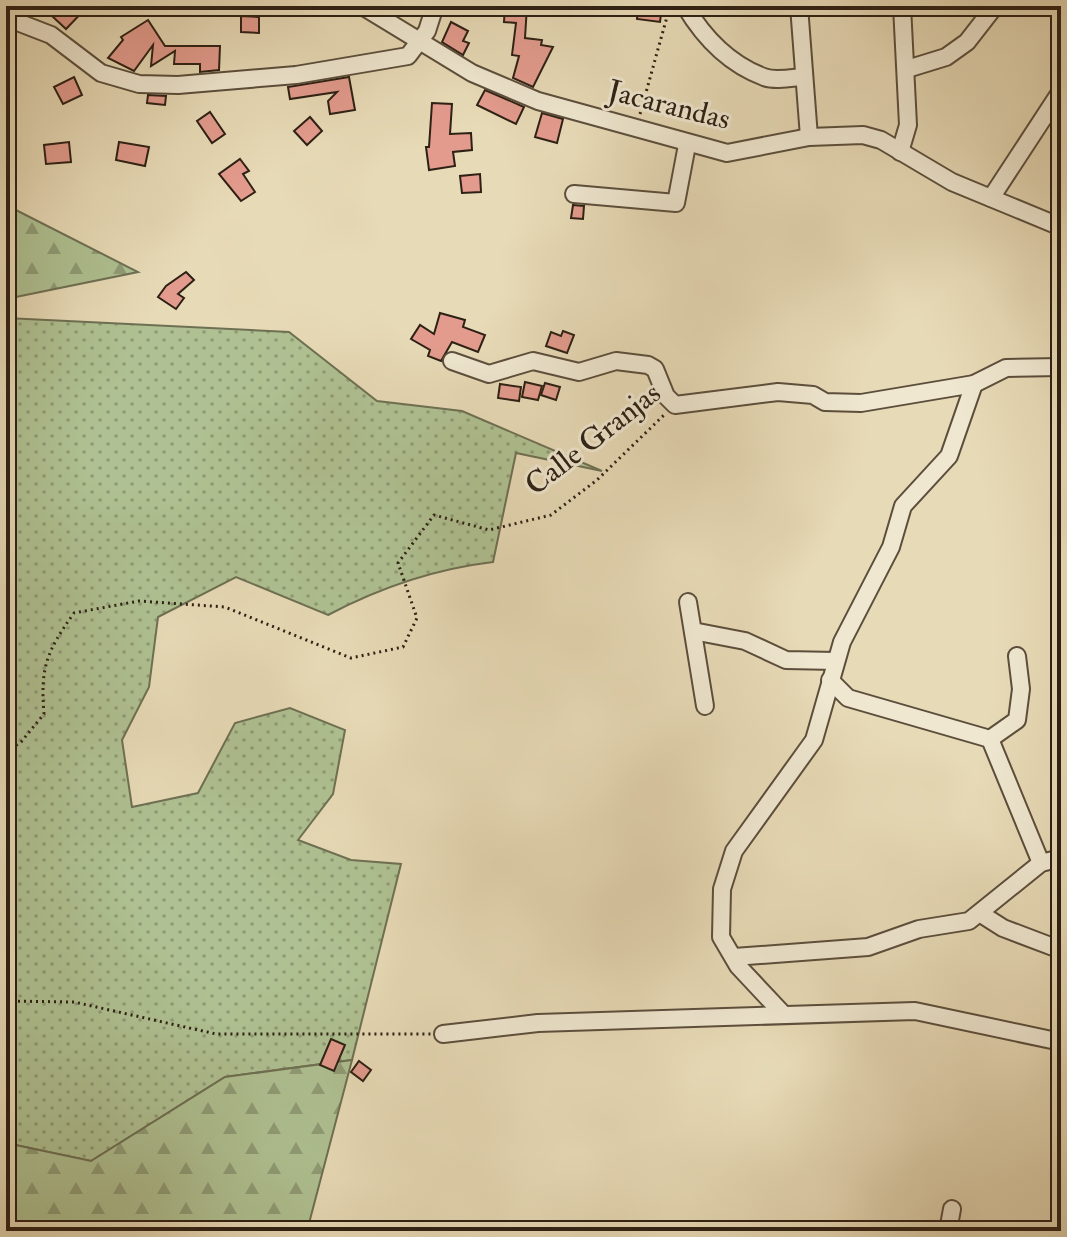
<svg xmlns="http://www.w3.org/2000/svg" width="1067" height="1237" viewBox="0 0 1067 1237" font-family="'IM FELL Double Pica',serif">
	<style>
		.grass { fill: url(#grass-dots); stroke: #6e7053; stroke-width: 2 }
		.forest { fill: url(#forest-firs); stroke: #6e7053; stroke-width: 2 }
		.building { fill: #e39b8d; stroke: #2d2014; stroke-width: 2 }
		.lines { fill: none; stroke-linecap: round; stroke-linejoin: round }
		.minor-casing { stroke: #5c4e3c; stroke-width: 20 }
		.path { stroke: #2d2014; stroke-width: 3; stroke-dasharray: 2 4; stroke-linecap: butt }
		.minor { stroke: #efe7d0; stroke-width: 16 }
		.labels { text-anchor: middle; dominant-baseline: central; stroke-width: 6; stroke-linejoin: round; paint-order: stroke }
		.street-label { font-size: 30px; fill: #2d2014; stroke: #efe7d0 }
	</style>
	<defs>
		<pattern id="grass-dots" width="8" height="8" patternUnits="userSpaceOnUse" patternTransform="scale(2)"><rect width="8" height="8" fill="#afc192"/><path d="M2 2h.1M6 6h.1" fill="none" stroke="#8f9c76" stroke-width="1.8" stroke-linecap="round"/></pattern>
		<pattern id="forest-firs" width="22" height="20" patternUnits="userSpaceOnUse" patternTransform="scale(2)"><rect width="22" height="20" fill="#afc192"/><path d="M5 1l3.5 6h-7zM16 11l3.5 6h-7z" fill="#8f9c76"/></pattern>
	</defs>
	<rect width="100%" height="100%" fill="#e7dab6"/>
	<filter id="stains"><feTurbulence type="fractalNoise" baseFrequency=".0025" numOctaves="4"/><feColorMatrix values="0 0 0 0 .2 0 0 0 0 .09 0 0 0 0 .02 0 0 0 .5 -.17"/></filter>
	<radialGradient id="worn" r=".72"><stop offset=".6" stop-color="#630" stop-opacity="0"/><stop offset="1" stop-color="#630" stop-opacity=".3"/></radialGradient>
	<path class="grass" d="M6,318L289,332L377,401L462,411L602,471L516,453L493,562C434,569 381,587 328,615L236,577L158,617L149,687L122,740L132,807L198,793L235,723L290,708L345,730L333,794L298,840L351,860L401,864L352,1060L225,1077L91,1161L6,1143Z"/>
	<g class="forest">
		<polygon points="6,205 138,272 6,299"/>
		<polygon points="352,1060 307,1231 6,1231 6,1143 91,1161 225,1077"/>
	</g>
	<g class="building">
		<polygon points="62,6 88,6 66,29 52,16"/>
		<polygon points="505,6 527,6 525,38 542,40 541,45 553,47 533,87 513,78 519,56 512,55 516,23 504,22"/>
		<polygon points="638,6 662,6 660,22 637,19"/>
		<polygon points="241,16 259,17 259,33 241,32"/>
		<polygon points="148,20 165,46 220,46 219,70 200,72 200,64 174,64 175,51 151,66 153,45 134,71 108,58 123,40 121,37"/>
		<polygon points="451,22 468,31 463,41 469,43 463,55 442,42"/>
		<polygon points="74,77 82,95 63,104 54,87"/>
		<polygon points="349,77 355,110 330,114 328,101 337,92 290,99 288,87"/>
		<polygon points="485,90 524,107 516,124 477,105"/>
		<polygon points="148,95 166,96 165,105 147,103"/>
		<polygon points="432,103 452,104 450,134 471,133 472,150 453,152 455,166 429,170 426,147 429,147"/>
		<polygon points="210,112 225,134 212,143 197,121"/>
		<polygon points="542,113 563,119 557,143 535,137"/>
		<polygon points="310,117 322,131 307,145 294,131"/>
		<polygon points="69,142 71,162 46,164 44,145"/>
		<polygon points="119,142 149,147 145,166 116,160"/>
		<polygon points="240,159 249,171 243,174 255,192 241,201 219,174"/>
		<polygon points="480,174 481,192 462,193 460,176"/>
		<polygon points="573,205 584,206 583,219 571,218"/>
		<polygon points="186,272 194,280 178,294 184,298 176,309 158,297 166,286"/>
		<polygon points="440,313 465,320 463,327 485,335 478,352 452,342 441,361 428,356 430,350 411,339 420,325 434,334"/>
		<polygon points="563,331 574,335 567,353 546,346 551,332 561,336"/>
		<polygon points="525,382 542,386 538,400 522,397"/>
		<polygon points="545,383 560,387 556,400 541,395"/>
		<polygon points="500,384 521,387 519,401 498,398"/>
		<polygon points="331,1039 345,1045 334,1071 320,1065"/>
		<polygon points="359,1061 371,1070 363,1081 351,1072"/>
	</g>
	<g class="lines">
		<g class="minor-casing">
			<g id="minor">
				<polyline points="362,6 472,73 538,101 727,153 809,137 863,135 881,140 952,182 1061,227"/>
				<path d="M685,6C704,38 729,64 764,77C774,81 791,78 802,77"/>
				<polyline points="799,6 809,137"/>
				<polyline points="20,23 51,35 101,73 139,84 178,85 296,75 408,56 427,31 435,6"/>
				<polyline points="907,69 946,57 967,42 995,6"/>
				<polyline points="900,152 908,125 902,6"/>
				<polyline points="574,194 676,203 687,145"/>
				<polyline points="991,198 1061,91"/>
				<polyline points="452,361 489,374 533,361 579,372 616,361 648,365 655,369 666,396 675,405 778,392 813,395 825,402 861,403 974,384 1006,368 1061,367"/>
				<polyline points="688,602 705,706"/>
				<polyline points="693,631 745,641 786,660 836,661"/>
				<polyline points="830,680 848,698 990,739 1017,720 1021,689 1017,656"/>
				<polyline points="990,739 1041,863"/>
				<polyline points="981,914 1003,928 1061,950"/>
				<polyline points="734,957 868,947 919,929 969,921 1041,863 1061,858"/>
				<polyline points="784,1015 738,966 721,937 722,889 734,851 814,740 842,642 891,547 903,506 949,456 974,384"/>
				<polyline points="443,1034 538,1023 915,1011 1061,1042"/>
				<polyline points="948,1231 952,1209"/>
			</g>
		</g>
		<g class="path">
			<polyline points="640,114 670,6"/>
			<path d="M6,752L21,742L44,714C40,667 47,651 74,613L139,601L225,607L351,658L403,647L417,618L398,563L434,515L489,530L551,515L597,480L664,415"/>
			<polyline points="6,1001 74,1002 216,1034 431,1034"/>
		</g>
		<use href="#minor" class="minor"/>
	</g>
	<g class="labels">
		<g class="street-label">
			<text transform="translate(669 105) rotate(14)">Jacarandas</text>
			<text transform="translate(593 439) rotate(-38)">Calle Granjas</text>
		</g>
	</g>
	<rect width="1067" height="1237" fill="none" stroke="#e7dab6" stroke-width="32"/>
	<rect x="8" y="8" width="1051" height="1221" fill="none" stroke="#2d2014" stroke-width="4"/>
	<rect x="16" y="16" width="1035" height="1205" fill="none" stroke="#2d2014" stroke-width="2"/>
	<rect width="100%" height="100%" filter="url(#stains)"/>
	<rect width="100%" height="100%" fill="url(#worn)"/>
</svg>
